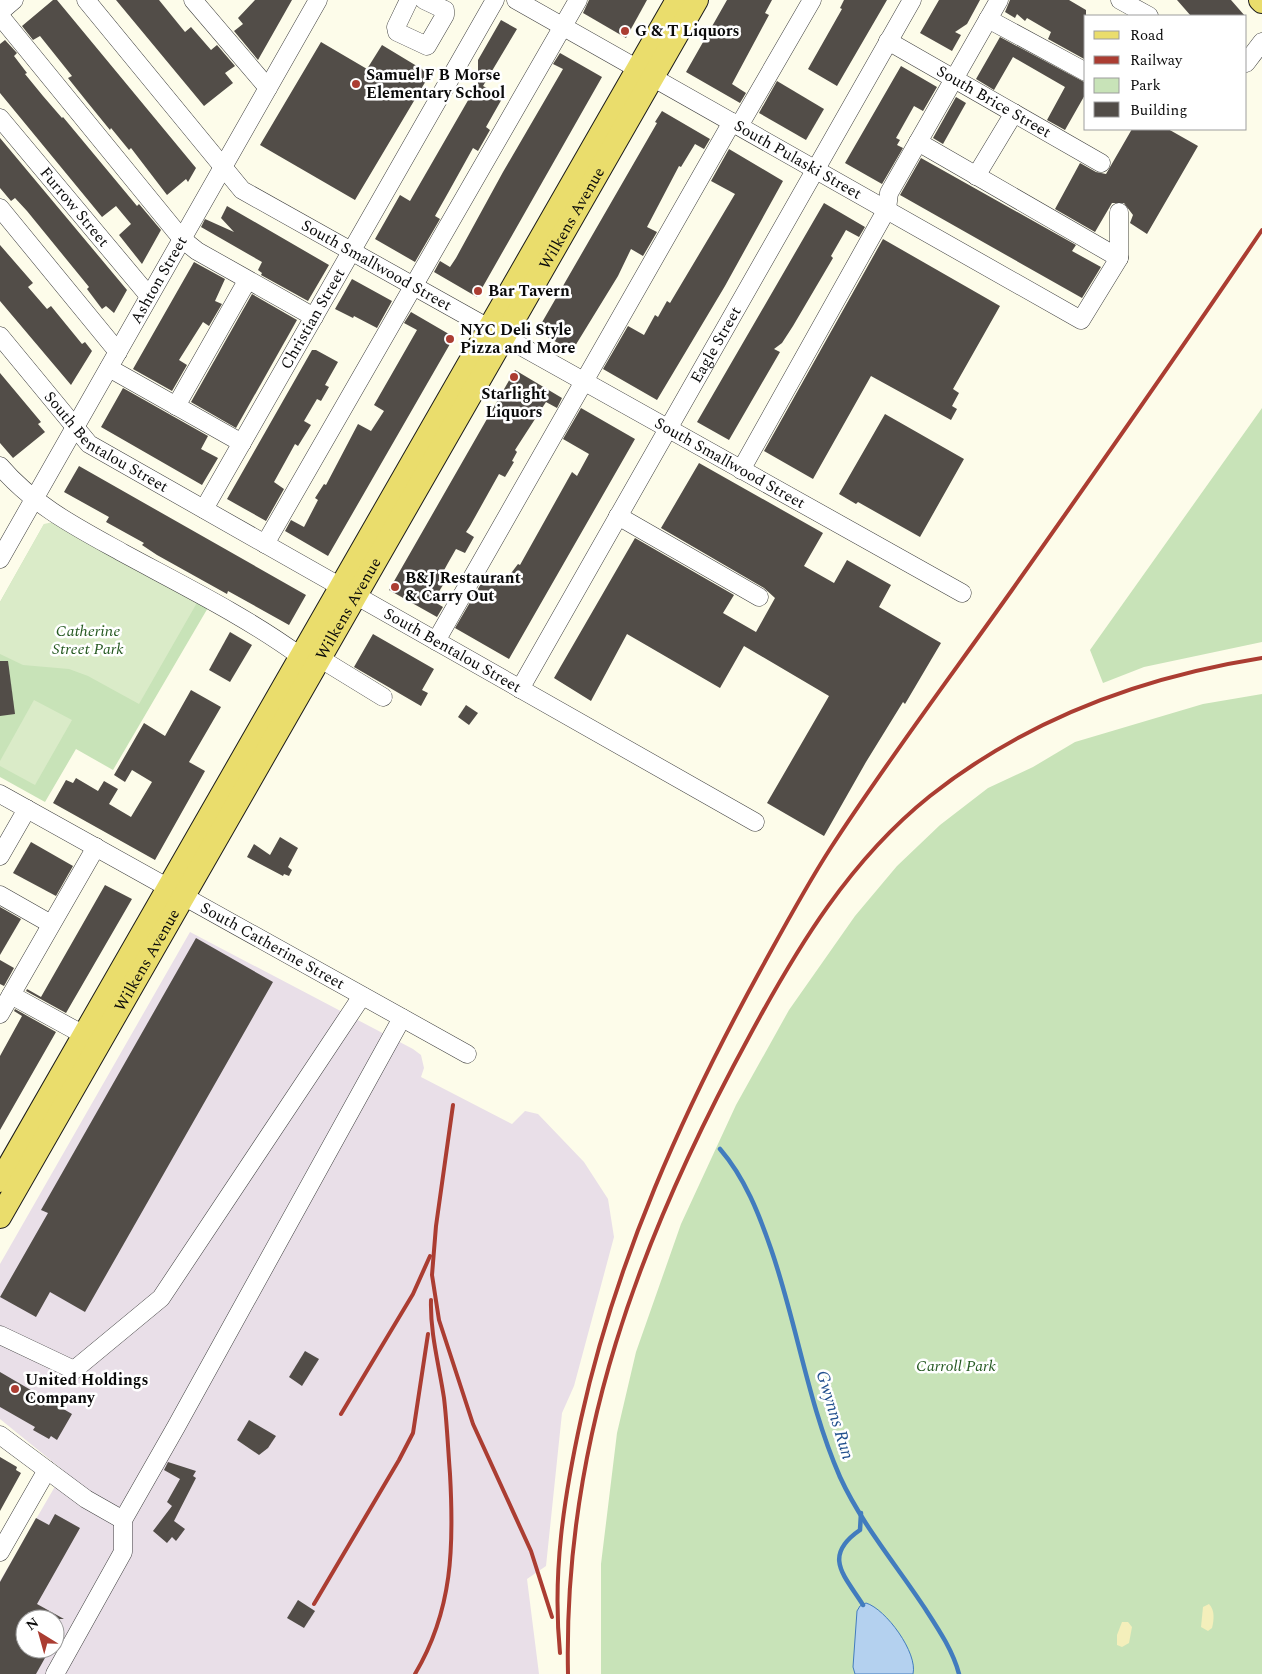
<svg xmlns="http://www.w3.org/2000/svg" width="1262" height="1674" viewBox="0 0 1262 1674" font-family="Spectral,serif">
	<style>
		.industrial { fill: #e9dfe8; fill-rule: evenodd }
		.green { fill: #c8e3b8 }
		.sand { fill: #f4efbb }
		.pitch { fill: #daebc8 }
		.water { fill: #b4d1ef; stroke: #427cbe }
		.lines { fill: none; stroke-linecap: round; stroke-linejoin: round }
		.stream { stroke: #427cbe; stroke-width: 4.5 }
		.building { fill: #524d48 }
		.minor-casing { stroke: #3d3d3d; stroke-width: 19 }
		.major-casing { stroke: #1b1b1b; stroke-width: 24 }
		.minor { stroke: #fff; stroke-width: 18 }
		.major { stroke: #eadd6c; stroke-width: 22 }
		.rail { stroke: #ab3d32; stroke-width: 4 }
		.poi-dot { fill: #ab3d32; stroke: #fff; stroke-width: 2 }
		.labels { text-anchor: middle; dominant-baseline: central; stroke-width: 5; stroke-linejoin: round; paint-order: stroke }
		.poi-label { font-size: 16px; font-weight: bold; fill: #0a0a0a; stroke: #fff; text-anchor: start }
		.street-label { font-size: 16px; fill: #0a0a0a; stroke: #fff }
		.park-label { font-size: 16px; font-style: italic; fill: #265a22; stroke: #fff }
		.water-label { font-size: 18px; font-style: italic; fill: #22508e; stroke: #fff }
	</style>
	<rect width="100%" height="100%" fill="#fdfcea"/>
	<path class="industrial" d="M190,932L413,1049L421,1055L424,1068L421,1077L512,1124L525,1111L538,1114L584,1162L608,1199L614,1237L574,1386L562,1413L546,1566L527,1579L539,1674H0V1581L64,1471L0,1419V1264ZM25,1619H55V1649H25Z"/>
	<g class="green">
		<polygon points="1262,408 1262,642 1144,667 1103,683 1090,650"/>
		<polygon points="44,524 209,606 113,770 76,749 45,802 0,777 0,602"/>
		<polygon points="1262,694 1262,1674 601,1674 601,1564 617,1433 636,1352 681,1224 736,1105 789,1010 855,916 897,866 940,825 988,788 1033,767 1075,742 1203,704"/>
	</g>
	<g class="sand">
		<path d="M1209,1604C1215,1610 1214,1620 1212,1628L1208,1631L1201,1627L1203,1607Z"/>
		<polygon points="1122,1622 1128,1622 1132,1627 1129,1643 1122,1647 1117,1645 1117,1635"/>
	</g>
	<g class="pitch">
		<polygon points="53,522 198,601 139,704 88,676 69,669 23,665 0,654 0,602 44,524"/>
		<polygon points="34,700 72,720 35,785 0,766 0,761"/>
	</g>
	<path class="water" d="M866,1603C886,1609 918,1653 913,1674H855L853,1667L857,1611L860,1606Z"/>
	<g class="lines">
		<g class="stream">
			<path d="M720,1149C745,1178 759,1214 771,1249C797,1324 808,1404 840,1477C862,1525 898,1567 926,1610C939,1630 953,1651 959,1674"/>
			<path d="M861,1513L860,1530C822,1556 844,1575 863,1605"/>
		</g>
	</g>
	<g class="building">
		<polygon points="53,0 57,0 196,168 188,182 186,179 167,195 131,148 129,150 111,128 110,130 88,103 68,78 72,76 40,36 33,40 22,26"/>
		<polygon points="116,0 159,0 185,32 191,27 211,50 217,45 235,66 225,73 233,83 204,106"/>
		<polygon points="255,0 292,0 258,60 234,31 243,24 238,18"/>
		<polygon points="589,0 647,0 626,38 583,13"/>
		<polygon points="727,0 772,0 765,13 769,15 732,84 746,93 740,103 686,72"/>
		<polygon points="844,0 887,0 837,86 808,69 842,9 840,8"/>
		<polygon points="939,0 980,0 967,24 955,32 961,35 952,51 920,33"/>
		<polygon points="1010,0 1069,0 1086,10 1086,60 1048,39 1051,32 1027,18 1025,21 1017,14 1015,18 1005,12"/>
		<polygon points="1177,0 1231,0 1245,16 1191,16"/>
		<polygon points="501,20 517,29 483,86 503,97 486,127 490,130 478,151 473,148 448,193 435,216 440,219 415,262 375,239 400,195 410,201 478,83 478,60"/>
		<polygon points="1000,37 1086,83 1086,93 1065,130 1047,120 1065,87 1013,57 994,90 976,79"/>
		<polygon points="5,40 17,53 14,56 27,73 25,74 43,96 62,118 63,117 137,206 139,204 161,230 142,264 119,235 131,224 116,206 102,217 0,93 0,44"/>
		<polygon points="321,42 367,69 382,45 430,74 355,200 260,145"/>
		<polygon points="560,53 602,77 477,297 434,272 440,261 450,267 456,258 503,172 563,69 553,64"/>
		<polygon points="901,66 937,87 923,111 914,106 896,138 900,140 897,145 903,148 882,184 845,163"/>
		<polygon points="777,81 824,109 806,140 759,113"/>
		<polygon points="956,97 966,103 943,144 933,138"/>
		<polygon points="662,111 710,139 704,149 695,144 681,167 679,166 647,227 657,232 643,256 631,249 618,276 572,351 537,331 657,123 655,122"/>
		<polygon points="1132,129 1168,129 1198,146 1147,234 1130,223 1133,215 1124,203 1112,203 1095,232 1055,209 1080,163 1096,172 1106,174"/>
		<polygon points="0,138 127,290 114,313 106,306 102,309 87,289 89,287 27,211 15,198 11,201 0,188"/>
		<polygon points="729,149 783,181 725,286 657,400 603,369 628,326 644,335 655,315 658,317 667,301 670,303 735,194 711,181"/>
		<polygon points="921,158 1076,245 1072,251 1101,267 1082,298 900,195"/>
		<polygon points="824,203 865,227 859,237 846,230 831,256 833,258 793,326 782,343 774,349 780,352 729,440 697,422"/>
		<polygon points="227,206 329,265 308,301 261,275 262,273 258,270 262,262 201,227 205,219 234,232 221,218"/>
		<polygon points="883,239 1000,306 953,389 959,393 952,406 957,409 951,420 871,376 813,479 764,451"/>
		<polygon points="0,245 33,283 28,287 47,309 51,306 82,344 85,342 92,351 71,385 0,301"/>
		<polygon points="194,262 225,279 215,301 222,304 209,326 203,322 179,360 187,365 172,391 133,369"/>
		<polygon points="352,279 392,301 377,328 354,316 353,318 335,309"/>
		<polygon points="252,294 297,320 236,428 191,402"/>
		<polygon points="411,312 454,337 328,556 285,531 291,520 304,527 318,500 315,498 324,484 326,485 358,424 371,431 384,411 374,405 417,330 404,323"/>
		<polygon points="312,350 316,350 338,362 325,385 329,387 321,401 317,399 304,421 311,425 298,446 295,444 274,482 284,489 266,521 227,499"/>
		<polygon points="515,370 562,398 557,408 546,402 515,450 517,452 512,461 514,462 505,477 499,474 470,526 466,532 474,537 465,553 456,549 448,563 442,574 448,577 433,601 443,607 437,617 389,590"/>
		<polygon points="0,373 41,422 38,424 45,432 13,458 0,443"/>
		<polygon points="123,388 208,436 201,449 218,458 202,485 101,427"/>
		<polygon points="581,408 635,439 509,659 455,628 486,575 502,585 518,564 520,565 572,472 577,476 589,454 563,439"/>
		<polygon points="885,414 964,459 920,537 858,502 856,504 839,494"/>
		<polygon points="699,463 823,533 804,566 834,583 847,560 891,585 879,607 941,643 905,704 903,702 866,762 824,836 767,803 829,696 744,646 720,688 627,634 591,701 554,678 635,538 734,595 723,613 756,632 775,598 764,588 661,528"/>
		<polygon points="79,466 306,595 289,625 228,591 227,594 157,555 142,545 144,543 106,522 109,517 64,492"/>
		<polygon points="230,632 252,645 230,682 209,670"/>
		<polygon points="373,634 434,669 422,690 428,693 421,706 354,667"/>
		<polygon points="0,661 8,661 15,714 0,716"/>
		<polygon points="191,690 221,707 189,762 205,771 155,860 53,803 66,780 73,783 76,778 98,791 104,781 118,789 109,804 131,817 152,782 132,770 125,782 114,775 144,723 165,736"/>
		<polygon points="466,705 478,713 469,725 458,717"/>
		<polygon points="280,837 298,848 288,867 292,870 289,876 284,874 283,876 247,857 254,844 270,855"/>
		<polygon points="31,842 73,866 56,896 13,873"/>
		<polygon points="105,885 132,899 66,1013 26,991 27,989 41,997"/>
		<polygon points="0,907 21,919 0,955"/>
		<polygon points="196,938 273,982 85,1312 50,1292 36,1317 0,1297 48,1213 41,1210"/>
		<polygon points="0,960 14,968 4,986 0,984"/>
		<polygon points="15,1009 56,1032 0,1130 0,1056 22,1016 14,1011"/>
		<polygon points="305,1351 319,1359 302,1386 289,1377"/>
		<polygon points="0,1372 72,1414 57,1440 51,1436 49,1439 33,1430 35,1427 0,1407"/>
		<polygon points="249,1420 276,1436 268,1448 259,1455 237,1440"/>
		<polygon points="0,1457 17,1467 16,1470 21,1473 0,1511"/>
		<polygon points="168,1462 196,1471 193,1476 196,1478 174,1521 185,1529 176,1541 172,1537 167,1543 153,1531 172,1506 167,1502 180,1479 164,1470"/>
		<polygon points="55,1514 80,1528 37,1604 64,1619 25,1619 25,1649 50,1649 36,1674 0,1674 0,1582 36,1518 49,1525"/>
		<polygon points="298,1600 315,1611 304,1628 287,1618"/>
	</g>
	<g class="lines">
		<g class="minor-casing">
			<g id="minor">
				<path id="s1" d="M86,0L242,190L962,593"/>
				<polyline points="193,0 268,88"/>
				<polyline points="409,0 396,27 397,32 427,46 445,15 445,10 424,0"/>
				<path id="s2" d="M516,0L1081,320L1119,258V212"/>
				<polyline points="1120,0 1149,16"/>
				<polyline points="0,12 14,0"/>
				<polyline points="0,16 182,239 197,251 314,317"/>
				<polyline points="988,19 1086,72"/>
				<path id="s3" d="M888,41L1101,163"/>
				<polyline points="1246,63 1262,42"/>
				<path id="s4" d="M0,118L149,296"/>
				<polyline points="739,126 812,0"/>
				<polyline points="918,142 1119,258"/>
				<polyline points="976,176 1014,113"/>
				<polyline points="0,208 118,352"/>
				<path id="s5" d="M0,336L89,444L755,822"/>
				<polyline points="109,368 242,443"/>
				<polyline points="176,406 247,281"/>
				<path d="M0,466C34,506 78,528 123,553C182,585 245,616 300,656"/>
				<polyline points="741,470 887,209 889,193 999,0"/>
				<path id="s6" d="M204,509L495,0"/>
				<polyline points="618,516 759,597"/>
				<polyline points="265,544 578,0"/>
				<path id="s7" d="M0,559L318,0"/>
				<polyline points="436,641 732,122"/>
				<polyline points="321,659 383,697"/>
				<path id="s8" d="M520,689L912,0"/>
				<path id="s9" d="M0,794L467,1054"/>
				<polyline points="0,856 27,809"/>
				<polyline points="0,895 51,924"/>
				<polyline points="11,995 84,1035"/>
				<polyline points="0,1014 96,847"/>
				<polyline points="0,1335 74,1370 161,1298 362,996"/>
				<polyline points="0,1435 86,1499 123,1520"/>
				<polyline points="0,1552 47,1470"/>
				<polyline points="55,1674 123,1552 123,1520 176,1427 402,1018"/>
			</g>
		</g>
		<g class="major-casing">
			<g id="major">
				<polyline points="1260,0 1262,2"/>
				<polyline points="0,1181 677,0"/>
				<path id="s10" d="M0,1217L697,0"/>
			</g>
		</g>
		<use href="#minor" class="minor"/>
		<use href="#major" class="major"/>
		<g class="rail">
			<polyline points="453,1105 436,1226 432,1275 439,1320 473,1424 531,1551 552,1617"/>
			<polyline points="341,1414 413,1294 430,1256"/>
			<polyline points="314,1604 399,1460 413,1433 428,1334"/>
			<path d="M560,1653C552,1573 564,1497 581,1419C616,1260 683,1111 761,969C783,929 805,888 830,849C887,761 951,676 1012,590C1096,471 1180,351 1262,230"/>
			<path d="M415,1674C453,1610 454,1546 450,1474C448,1449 447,1423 444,1398C439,1365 430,1333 431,1300"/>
			<path d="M568,1674C563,1441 640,1237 750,1035C798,946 850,860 930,796C1026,720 1142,677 1262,658"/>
		</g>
	</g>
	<g class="poi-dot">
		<circle cx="625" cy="31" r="5"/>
		<circle cx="356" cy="84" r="5"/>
		<circle cx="478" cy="291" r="5"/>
		<circle cx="450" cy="339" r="5"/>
		<circle cx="514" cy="377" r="5"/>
		<circle cx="395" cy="587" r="5"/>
		<circle cx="15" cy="1389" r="5"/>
	</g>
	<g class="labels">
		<g class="poi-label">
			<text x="635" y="31">G &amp; T Liquors</text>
			<text x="366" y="75">Samuel F B Morse<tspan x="366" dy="18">Elementary School</tspan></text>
			<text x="488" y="291">Bar Tavern</text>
			<text x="460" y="330">NYC Deli Style<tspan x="460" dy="18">Pizza and More</tspan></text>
			<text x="514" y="394" text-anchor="middle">Starlight<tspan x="514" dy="18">Liquors</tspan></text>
			<text x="405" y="578">B&amp;J Restaurant<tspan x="405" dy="18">&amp; Carry Out</tspan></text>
			<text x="25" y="1380">United Holdings<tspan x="25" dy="18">Company</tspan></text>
		</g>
		<g class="street-label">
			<text stroke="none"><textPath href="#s3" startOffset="122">South Brice Street</textPath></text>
			<text stroke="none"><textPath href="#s2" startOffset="324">South Pulaski Street</textPath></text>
			<text stroke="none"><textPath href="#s4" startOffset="116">Furrow Street</textPath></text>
			<text stroke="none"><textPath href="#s10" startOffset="1151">Wilkens Avenue</textPath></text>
			<text stroke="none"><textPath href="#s1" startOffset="400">South Smallwood Street</textPath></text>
			<text stroke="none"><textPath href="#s7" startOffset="321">Ashton Street</textPath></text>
			<text stroke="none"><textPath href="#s6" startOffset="219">Christian Street</textPath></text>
			<text stroke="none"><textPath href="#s8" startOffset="396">Eagle Street</textPath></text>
			<text stroke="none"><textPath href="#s5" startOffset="152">South Bentalou Street</textPath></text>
			<text stroke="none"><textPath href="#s1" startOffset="805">South Smallwood Street</textPath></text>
			<text stroke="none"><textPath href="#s10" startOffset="701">Wilkens Avenue</textPath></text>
			<text stroke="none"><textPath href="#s5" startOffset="558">South Bentalou Street</textPath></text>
			<text stroke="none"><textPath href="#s9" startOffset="312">South Catherine Street</textPath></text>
			<text stroke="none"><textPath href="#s10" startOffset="296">Wilkens Avenue</textPath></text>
		</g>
		<g class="park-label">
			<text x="88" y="631">Catherine<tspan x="88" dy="18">Street Park</tspan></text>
			<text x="956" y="1366">Carroll Park</text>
		</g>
		<g class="water-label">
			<text transform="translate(835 1415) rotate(73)">Gwynns Run</text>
		</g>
	</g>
	<rect x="1084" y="15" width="162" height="115" fill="#ffffff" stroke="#9d9d9d"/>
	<rect x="1094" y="31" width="25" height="8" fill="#eadd6c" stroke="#9d9d9d"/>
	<text x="1130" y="40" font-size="15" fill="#0a0a0a">Road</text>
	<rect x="1094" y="56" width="25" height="8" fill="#ab3d32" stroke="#9d9d9d"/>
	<text x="1130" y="65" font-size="15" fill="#0a0a0a">Railway</text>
	<rect x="1094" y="78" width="25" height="15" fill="#c8e3b8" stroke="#9d9d9d"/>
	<text x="1130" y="90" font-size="15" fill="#0a0a0a">Park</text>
	<rect x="1094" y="102" width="25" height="15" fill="#524d48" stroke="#9d9d9d"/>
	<text x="1130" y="115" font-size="15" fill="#0a0a0a">Building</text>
	<g transform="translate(40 1634) rotate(323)"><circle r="24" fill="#ffffff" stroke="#9d9d9d"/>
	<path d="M0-4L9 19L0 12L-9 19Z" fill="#ab3d32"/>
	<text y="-8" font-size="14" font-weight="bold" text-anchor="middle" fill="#0a0a0a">N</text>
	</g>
</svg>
